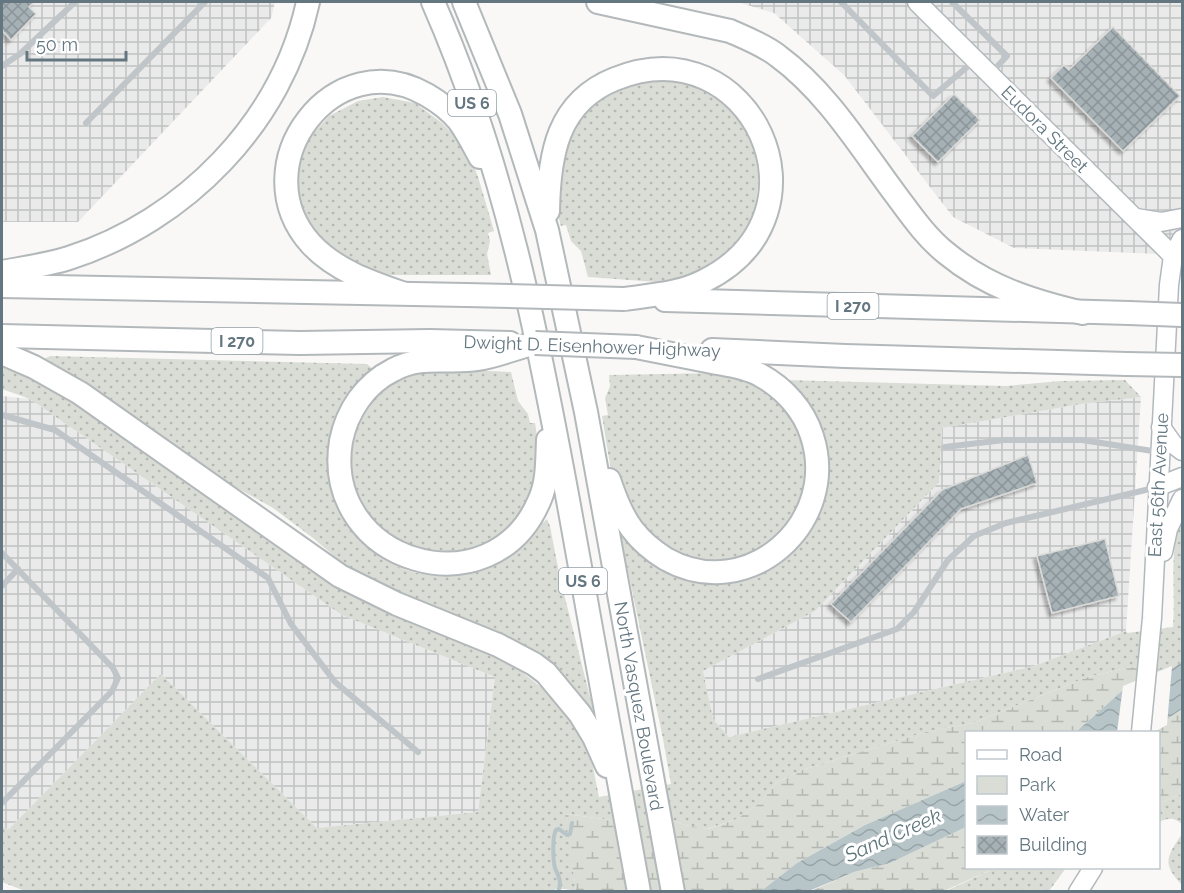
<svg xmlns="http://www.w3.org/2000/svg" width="1184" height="893" viewBox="0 0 1184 893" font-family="Raleway,sans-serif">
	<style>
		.industrial { fill: url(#industrial-grid) }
		.green { fill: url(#green-dots) }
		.wetland { fill: url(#wetland-marsh) }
		.water { fill: url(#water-waves) }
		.pier { fill: #f9f8f6 }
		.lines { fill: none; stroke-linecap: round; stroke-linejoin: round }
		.stream { stroke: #b7c5c8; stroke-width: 4 }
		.building { fill: url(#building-cross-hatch); stroke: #dadad8; stroke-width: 1.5; filter: url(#shadow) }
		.secondary-casing { stroke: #b2b9bd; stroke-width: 21 }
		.highway-casing { stroke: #b3b8bb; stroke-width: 26 }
		.lane { stroke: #bfc5c8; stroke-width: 6 }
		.secondary { stroke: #fff; stroke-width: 18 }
		.highway { stroke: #fff; stroke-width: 22 }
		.highway-bridge-casing { stroke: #b3b8bb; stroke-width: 26; stroke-linecap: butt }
		.highway-bridge { stroke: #fff; stroke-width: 22 }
		.labels { text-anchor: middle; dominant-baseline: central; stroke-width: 6; stroke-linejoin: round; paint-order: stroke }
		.shield { fill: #fff; stroke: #92a0a7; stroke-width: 1.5 }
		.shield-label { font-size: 16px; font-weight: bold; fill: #647781 }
		.street-label { font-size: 18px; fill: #647781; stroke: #fff }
		.water-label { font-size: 20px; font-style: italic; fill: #5f767b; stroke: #fff }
	</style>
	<defs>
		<pattern id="industrial-grid" width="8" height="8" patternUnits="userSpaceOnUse" patternTransform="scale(1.5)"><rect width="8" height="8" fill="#e9eae9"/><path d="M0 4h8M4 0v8" fill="none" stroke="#c0c2c2"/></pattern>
		<pattern id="green-dots" width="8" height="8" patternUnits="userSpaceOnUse" patternTransform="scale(1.5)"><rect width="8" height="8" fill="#d9ddd5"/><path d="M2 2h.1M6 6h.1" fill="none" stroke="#b4b8b2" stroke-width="1.8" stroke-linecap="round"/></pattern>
		<pattern id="wetland-marsh" width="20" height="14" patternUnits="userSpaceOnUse" patternTransform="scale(1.5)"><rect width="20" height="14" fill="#d9ddd5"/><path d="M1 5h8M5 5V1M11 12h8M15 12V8" fill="none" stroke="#b4b8b2"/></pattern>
		<pattern id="water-waves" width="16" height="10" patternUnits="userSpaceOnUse" patternTransform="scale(1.5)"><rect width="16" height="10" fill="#b7c5c8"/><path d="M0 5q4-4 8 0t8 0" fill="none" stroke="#98a5a8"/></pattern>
		<pattern id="building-cross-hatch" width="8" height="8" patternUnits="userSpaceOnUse" patternTransform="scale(1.5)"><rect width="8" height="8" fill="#a6b1b5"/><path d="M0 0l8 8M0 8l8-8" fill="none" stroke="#8b9599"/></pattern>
		<filter id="shadow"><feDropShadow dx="-3.5" dy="3.5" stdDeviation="1.5" flood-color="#0004"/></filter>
	</defs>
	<rect width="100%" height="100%" fill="#f9f8f6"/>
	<g class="industrial">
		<polygon points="2,2 275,2 271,18 78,222 2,222"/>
		<polygon points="737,2 1182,2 1182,255 1014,248 953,217 844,75 774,13"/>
		<polygon points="2,396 30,399 342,615 495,677 478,812 317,828 161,674 9,829 2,827"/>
		<polygon points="1141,397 1126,631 1034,666 729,737 713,719 703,671 815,611 939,482 942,428 1081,404"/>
	</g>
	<g class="green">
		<polygon points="663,76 706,89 735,111 752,139 760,170 754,218 738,245 709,269 676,281 657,282 588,277 581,251 571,241 566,225 561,226 556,209 562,141 599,95"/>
		<polygon points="383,97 415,103 442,123 463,144 469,152 479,180 494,231 488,233 490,241 487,254 491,275 389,275 368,270 348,263 314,237 297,195 299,163 304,150 310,137 329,116 358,101"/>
		<path d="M50,356L367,364L375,371C361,385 345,398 337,416C299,505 384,601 476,569C504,560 525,538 547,519L550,526L560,578L593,709L587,714L443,614L353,572L313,538L273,508L218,477L119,407L44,359Z"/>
		<path d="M2,366L28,376L65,396L336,586L393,615L499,658L522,672L551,695L580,734L593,767L599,797L671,784L663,739L619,528L634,548L653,564L677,578L699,583H716L736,579L820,503L785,380L1006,386L1061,381L1125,380L1141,397L1081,404L942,428L939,482L815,611L703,671L713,719L729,737L1034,666L1126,631L1127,633L1173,627C1176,587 1168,554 1182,514V661L1171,670L1130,667L1088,677L973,723L926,732L805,769L777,782L760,803L737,819L707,829L685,825L666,818L642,817L612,820L566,814L576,891L565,889H555L553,892L25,891L2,882V827L9,829L161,674L317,828L478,812L495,677L342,615L30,399L2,389Z"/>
		<polygon points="427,368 511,372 518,401 528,414 530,423 535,423 538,443 537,483 522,516 497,541 464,555 409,552 364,516 346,461 359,412 391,380"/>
		<polygon points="718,373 742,378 777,397 799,427 807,460 806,489 791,521 773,542 738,560 696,563 645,538 612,477 602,416 608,415 605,398 610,386 609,375"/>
		<path d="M1182,794V824C1173,817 1169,818 1159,822V803Z"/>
		<path d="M1182,834V885C1162,864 1166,857 1182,834Z"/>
		<polygon points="995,868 1066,868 1049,891 944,892"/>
	</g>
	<g class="wetland">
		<polygon points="1130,667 1171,670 1123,690 1076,732 966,732 966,781 865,825 797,863 761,891 576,891 565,814 612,820 642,817 666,818 685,825 708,829 737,819 760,803 777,782 805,769 926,732 973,723 1088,677"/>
		<polygon points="1182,709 1182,794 1159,803 1158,732 1148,732"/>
		<polygon points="966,827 966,868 995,868 944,891 809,892 854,872 890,863"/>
	</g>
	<g class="water">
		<polygon points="1182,661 1182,709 1148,732 1076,732 1123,690 1171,670"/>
		<polygon points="966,781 966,827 890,863 854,872 809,891 761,891 797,863 865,825"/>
	</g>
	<polygon class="pier" points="1172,666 1167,725 1154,732 1117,732 1123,686"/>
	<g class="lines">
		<path class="stream" d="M558,892C562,882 559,877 555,868C553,860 552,837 556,830L559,829L567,835L570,834L572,823"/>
	</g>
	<g class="building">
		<polygon points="2,2 34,2 29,7 36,14 11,40 2,30"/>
		<polygon points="1113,27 1180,96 1123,151 1051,78 1064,65 1069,70"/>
		<polygon points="954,94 980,120 938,162 912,136"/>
		<polygon points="1028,455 1037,483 961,509 851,622 831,604 942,490"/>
		<polygon points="1105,539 1119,596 1052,613 1037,556"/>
	</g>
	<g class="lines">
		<g class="secondary-casing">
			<g id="secondary">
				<polyline points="917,2 1173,256"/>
				<polyline points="1136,218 1161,222 1182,218"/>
				<polyline points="1161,427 1173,444 1182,451"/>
				<polyline points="1157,487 1182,477"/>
				<polyline points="1163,552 1168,529 1182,499"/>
				<polyline points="1141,732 1152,618 1169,285 1173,256 1182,239"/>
				<polyline points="1078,892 1093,868"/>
			</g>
		</g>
		<g class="highway-casing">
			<g id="highway">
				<path d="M433,2C505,165 538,336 570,511C593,638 615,765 639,892"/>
				<polyline points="464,2 510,114 547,230 586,412 673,892"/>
				<path d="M598,2L730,31C746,38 764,45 778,56C827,92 860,147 896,195C911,215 926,237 946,253C987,287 1032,301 1083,313"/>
				<path d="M548,211C549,155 557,102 615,79C750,24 839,214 704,281C679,294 651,295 624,299"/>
				<path d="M2,272C24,268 47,265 69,258C185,221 282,122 308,2"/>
				<polyline points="2,286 466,295"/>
				<path d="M402,293C370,282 335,270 311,244C240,165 335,41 427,95C439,102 450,110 459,121C467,132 473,144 480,157"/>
				<polyline points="665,300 1129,313"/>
				<polyline points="2,336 300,343 430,341 510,343"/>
				<path d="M535,343C516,348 497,356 478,359C447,364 422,354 393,370C365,384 347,411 341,441C321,563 493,614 540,499C548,481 547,460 548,440"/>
				<polyline points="712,350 845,356 1127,364"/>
				<polyline points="2,353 34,367 80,393 340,576 397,604 498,645 534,664 546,673 580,714 594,737 607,766"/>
				<path d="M609,480C615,497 621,514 632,529C641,541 653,551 666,559C748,605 840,523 812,436C804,410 784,388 760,375C746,367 728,365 712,362C687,357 661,352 636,347"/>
			</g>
		</g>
		<g class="lane">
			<polyline points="841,2 933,96 973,62"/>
			<polyline points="952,2 1007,56 990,74"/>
			<polyline points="2,66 20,54 75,2"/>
			<polyline points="86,123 205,2"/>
			<polyline points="2,415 55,430 268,578 291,624 335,682 418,752"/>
			<polyline points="945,447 1004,440 1082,440 1159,452"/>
			<polyline points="2,553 113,668 118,678 112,691 2,803"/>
			<polyline points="2,586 18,569"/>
			<polyline points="758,679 897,629 914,612 948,560 974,536 1006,523 1154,488"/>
		</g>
		<use href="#secondary" class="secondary"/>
		<use href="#highway" class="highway"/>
		<g class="highway-bridge-casing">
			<g id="highway-bridge">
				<polyline points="466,295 624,299"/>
				<polyline points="1129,313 1182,315"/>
				<polyline points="535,343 636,347"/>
				<polyline points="1127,364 1182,365"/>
			</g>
		</g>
		<use href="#highway-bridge" class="highway-bridge"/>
	</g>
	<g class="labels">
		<g class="shield">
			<rect x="448" y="90" width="48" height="26" rx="4.5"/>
			<rect x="827.5" y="293" width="51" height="26" rx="4.5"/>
			<rect x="211.5" y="328" width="51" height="26" rx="4.5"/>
			<rect x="559" y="568" width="48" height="26" rx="4.5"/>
		</g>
		<g class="shield-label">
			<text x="472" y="103">US 6</text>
			<text x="853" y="306">I 270</text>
			<text x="237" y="341">I 270</text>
			<text x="583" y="581">US 6</text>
		</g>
		<g class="street-label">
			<text transform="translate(1045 129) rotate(45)">Eudora Street</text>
			<text transform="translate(592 346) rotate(2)">Dwight D. Eisenhower Highway</text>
			<text transform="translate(1158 485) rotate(-87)">East 56th Avenue</text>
			<text transform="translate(639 706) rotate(80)">North Vasquez Boulevard</text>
		</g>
		<g class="water-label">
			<text transform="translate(893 835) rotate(-24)">Sand Creek</text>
		</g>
	</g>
	<rect width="1184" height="893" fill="none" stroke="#647781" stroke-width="6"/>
	<rect x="965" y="731" width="195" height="138" fill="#ffffff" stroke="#c1c9cd" stroke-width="1.5"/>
	<rect x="977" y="750" width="30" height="9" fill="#ffffff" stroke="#c1c9cd" stroke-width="1.5"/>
	<text x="1019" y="761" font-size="18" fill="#647781">Road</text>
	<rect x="977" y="776" width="30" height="18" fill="#d9ddd5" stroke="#c1c9cd" stroke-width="1.5"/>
	<text x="1019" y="791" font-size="18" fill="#647781">Park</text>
	<rect x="977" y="806" width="30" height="18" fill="url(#water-waves)" stroke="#c1c9cd" stroke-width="1.5"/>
	<text x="1019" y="821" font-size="18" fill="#647781">Water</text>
	<rect x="977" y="836" width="30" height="18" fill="url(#building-cross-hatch)" stroke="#c1c9cd" stroke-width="1.5"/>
	<text x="1019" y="851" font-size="18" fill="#647781">Building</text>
	<path d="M27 51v9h99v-9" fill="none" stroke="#647781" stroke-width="3"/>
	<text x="36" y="51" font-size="18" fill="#647781" stroke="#ffffff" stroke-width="4.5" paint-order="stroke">50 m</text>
</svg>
